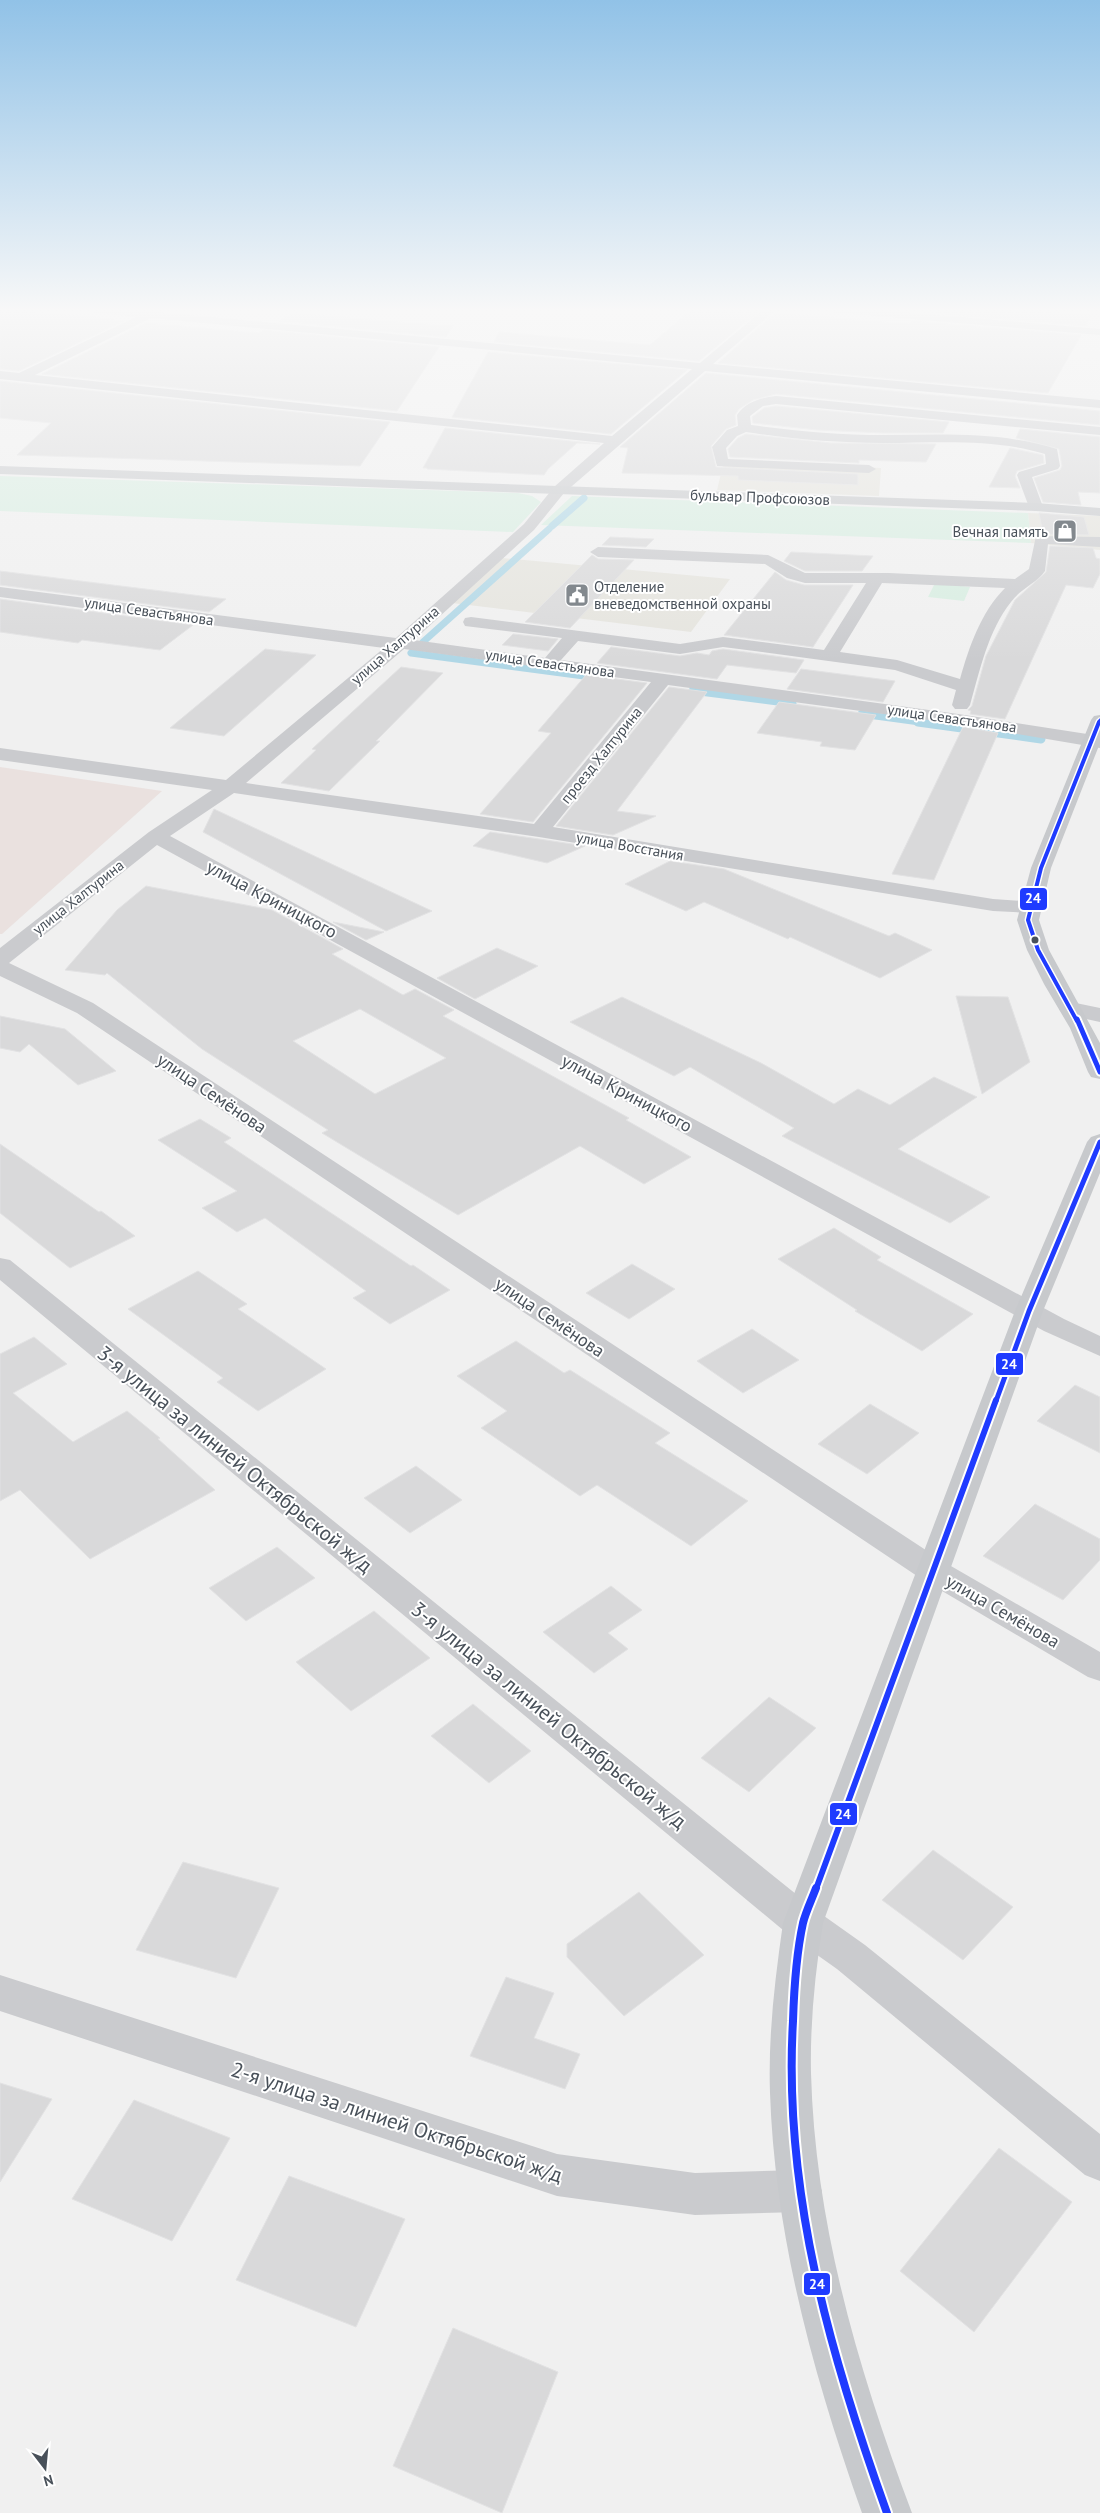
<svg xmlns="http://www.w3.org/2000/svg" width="1100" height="2513" viewBox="0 0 1100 2513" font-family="'PT Sans',sans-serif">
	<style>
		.commercial { fill: #e5e4de }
		.medical { fill: #eae1df }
		.green { fill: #d7ede1 }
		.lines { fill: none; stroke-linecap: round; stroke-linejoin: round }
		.stream-far1 { stroke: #b0d7e6; stroke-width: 7 }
		.stream { stroke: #b0d7e6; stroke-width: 9 }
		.building { fill: #d9d9da; stroke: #e2e2e3; fill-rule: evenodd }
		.minor { fill: #cacbce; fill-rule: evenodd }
		.major { fill: #c7c9cc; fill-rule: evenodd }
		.bus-1-far4-casing { stroke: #fff; stroke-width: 5.5 }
		.bus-1-far3-casing { stroke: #fff; stroke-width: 7 }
		.bus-1-far2-casing { stroke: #fff; stroke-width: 9 }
		.bus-1-far1-casing { stroke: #fff; stroke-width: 10 }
		.bus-1-casing { stroke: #fff; stroke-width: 12 }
		.bus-1-far4 { stroke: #1f3bff; stroke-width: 3 }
		.bus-1-far3 { stroke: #1f3bff; stroke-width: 4 }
		.bus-1-far2 { stroke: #1f3bff; stroke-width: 5 }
		.bus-1-far1 { stroke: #1f3bff; stroke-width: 6 }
		.bus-1 { stroke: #1f3bff; stroke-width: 8 }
		.bus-dot { fill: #49515a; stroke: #fff; stroke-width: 2 }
		.labels { text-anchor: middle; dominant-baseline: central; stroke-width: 4; stroke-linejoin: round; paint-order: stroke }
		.far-street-label { font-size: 15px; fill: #49515a; stroke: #fff }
		.far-poi-label { font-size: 15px; fill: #49515a; stroke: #fff; text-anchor: end }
		.street-label { font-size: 18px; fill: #49515a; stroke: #fff }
		.near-street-label { font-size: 21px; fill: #49515a; stroke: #fff }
		.line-badge { stroke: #fff; stroke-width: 2 }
		.badge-label { font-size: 14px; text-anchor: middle; font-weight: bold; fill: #fff }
	</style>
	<rect width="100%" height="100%" fill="#f0f0f0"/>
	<g class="commercial">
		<polygon points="724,461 881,468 879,496 717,490"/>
		<polygon points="1028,513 1100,516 1100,550 1031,543"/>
		<polygon points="502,558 730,579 691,632 452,603"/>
	</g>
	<polygon class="medical" points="0,767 162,791 2,934 0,934"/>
	<g class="green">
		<polygon points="0,476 518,493 532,496 541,502 513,532 0,511"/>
		<polygon points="572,496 1028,513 1031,543 541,525"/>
		<polygon points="935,583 970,587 964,601 928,597"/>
	</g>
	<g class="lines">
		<g class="stream-far1">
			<polyline points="552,526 584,498"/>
			<polyline points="423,642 549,529"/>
			<polyline points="414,650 411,653 599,678"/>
			<polyline points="692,691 793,704"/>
			<polyline points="861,714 927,723"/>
		</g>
		<polyline class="stream" points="918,722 1041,739"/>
	</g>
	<g class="building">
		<polygon points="0,309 114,319 112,320 124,321 19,371 0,369"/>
		<polygon points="692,309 758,312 699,361 494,342 499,332 650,345"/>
		<polygon points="922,309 1013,309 1091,315 1086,326 920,312"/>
		<polygon points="295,313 375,320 453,326 446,337 279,321"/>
		<polygon points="775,313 910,324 912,321 1081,335 1048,393 718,363"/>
		<polygon points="146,323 259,333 263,330 439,347 397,411 42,374"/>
		<polygon points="488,352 687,370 611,434 452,417"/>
		<polygon points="706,373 1100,411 1100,425 776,394 753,400 739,409 735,415 736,425 726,429 711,446 716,467 858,474 858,485 738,480 738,476 622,473 628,448 620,447"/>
		<polygon points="0,381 390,422 360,466 17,455 51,423 0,418"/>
		<polygon points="776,406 949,422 943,433 884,433 817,430 753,423 752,417 764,408"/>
		<polygon points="445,428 600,444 577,443 548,469 544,475 427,469 427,468 423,468"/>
		<polygon points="1020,429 1100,437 1100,493 1078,492 1081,505 1043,502 1034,478 1060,470 1062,466 1059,449 1016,438"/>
		<polygon points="746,434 831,443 936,444 926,462 859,460 859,463 730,457 728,449 738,438"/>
		<polygon points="1010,448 1043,455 1044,463 1017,471 1015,476 1020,488 989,487"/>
		<polygon points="1039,513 1084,517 1089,535 1043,534"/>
		<polygon points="610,537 654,539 646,547 602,545"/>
		<polygon points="1050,546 1093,548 1096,558 1100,559 1100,574 1093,588 1066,585 1005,719 970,714 971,711 968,710 972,706 986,656 1015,600 1046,572"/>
		<polygon points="791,552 873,556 862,571 805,571 784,561"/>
		<polygon points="592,555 598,559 634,560 570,628 525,622"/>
		<polygon points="0,571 226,599 209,612 0,585"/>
		<polygon points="775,572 786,580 804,585 853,585 813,647 724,635"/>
		<polygon points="0,599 193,625 160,650 82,640 78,643 0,632"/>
		<polygon points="513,634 558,639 548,651 502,645"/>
		<polygon points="611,647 680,656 697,653 709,655 712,651 723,649 804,660 796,673 727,665 717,679 597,663"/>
		<polygon points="265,649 316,655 224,736 170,728"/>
		<polygon points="401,667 443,673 376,741 380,741 329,791 281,783 316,750 312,749"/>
		<polygon points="801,669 895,681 883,702 787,689"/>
		<polygon points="586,675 647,683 533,822 480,814 551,733 538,731"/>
		<polygon points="669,687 707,692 617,811 656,816 613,835 556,826"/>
		<polygon points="779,702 876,715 855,750 820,746 822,742 757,733"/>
		<polygon points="963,727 998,733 934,880 892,874"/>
		<polygon points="214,809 432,911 386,931 203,832"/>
		<polygon points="490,832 539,839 585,846 547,863 473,846"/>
		<polygon points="670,861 724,869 889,936 895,933 932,950 880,978 790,937 788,939 704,902 686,911 625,884"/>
		<path d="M146,886L272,910L343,949L332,954L403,995L415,989L454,1010L443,1016L629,1118L626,1120L691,1157L644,1184L580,1146L458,1215L322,1133L328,1130L202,1049L107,973L105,975L65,970L117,910ZM360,1009L446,1058L375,1094L293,1041Z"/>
		<polygon points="333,922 384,932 366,940"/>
		<polygon points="497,948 538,966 475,999 437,978"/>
		<polygon points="956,996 1008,997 1030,1062 982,1094"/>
		<polygon points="622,997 761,1063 834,1104 858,1089 890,1105 934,1077 977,1097 898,1149 990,1197 950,1223 782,1136 794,1128 690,1067 674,1076 570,1022"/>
		<polygon points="0,1016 65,1029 116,1071 78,1085 29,1044 20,1052 0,1048"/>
		<polygon points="200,1119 231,1138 224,1142 411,1266 413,1265 450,1290 390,1324 353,1298 366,1291 265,1218 237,1232 202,1208 237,1191 158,1140"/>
		<polygon points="0,1144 99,1212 101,1211 135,1236 70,1268 0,1213"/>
		<polygon points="834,1228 881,1257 877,1260 973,1314 922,1351 855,1311 857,1310 778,1259"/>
		<polygon points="632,1264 675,1289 629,1319 586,1293"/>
		<polygon points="198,1271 247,1304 238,1309 326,1369 258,1411 217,1382 223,1378 128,1309"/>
		<polygon points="752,1329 799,1360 743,1393 697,1361"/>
		<polygon points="34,1337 67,1364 13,1393 73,1442 127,1411 160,1438 158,1439 215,1490 90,1559 20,1490 0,1501 0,1354"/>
		<polygon points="516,1341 564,1373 570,1370 670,1433 655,1443 748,1501 691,1546 597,1485 580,1496 481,1428 507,1411 457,1376"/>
		<polygon points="1075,1385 1100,1397 1100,1453 1037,1421"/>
		<polygon points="870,1404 919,1433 867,1474 818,1444"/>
		<polygon points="416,1466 462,1500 410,1533 364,1498"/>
		<polygon points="1035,1504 1100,1539 1100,1560 1063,1600 983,1556"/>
		<polygon points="277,1547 315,1578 246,1621 209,1588"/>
		<polygon points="611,1586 642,1610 608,1633 628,1649 594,1673 543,1632"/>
		<polygon points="374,1611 430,1658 351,1711 296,1662"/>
		<polygon points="769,1697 816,1728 749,1792 701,1758"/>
		<polygon points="473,1704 531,1751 489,1783 431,1736"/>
		<polygon points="933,1850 1013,1907 963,1960 882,1900"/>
		<polygon points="183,1862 279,1888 236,1978 136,1950"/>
		<polygon points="639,1892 704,1955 624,2016 567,1957 567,1944"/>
		<polygon points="506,1977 554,1993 534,2038 580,2054 565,2089 470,2056"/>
		<polygon points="0,2083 52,2099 0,2182"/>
		<polygon points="134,2100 230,2138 172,2241 72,2199"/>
		<polygon points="999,2148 1072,2202 974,2332 900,2271"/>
		<polygon points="289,2176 405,2219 356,2327 236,2280"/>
		<polygon points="453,2328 558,2372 502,2513 393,2466"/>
	</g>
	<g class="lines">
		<g class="minor">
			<path d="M84,309H127L700,363L764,309H777L713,364L1100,400V408L705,371L564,493L534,530L414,640L545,658L562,638L465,626L463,622L465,618L471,617L680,644L723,637L824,650L866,583H805L787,578L765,564L598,557L590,552L598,547L768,555L805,573H889L1015,579L1029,569L1036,536L1100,537V547L1048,544L1045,571C1037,583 1020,589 1011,602C988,631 980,670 970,705L967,709H955L952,705L956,690L895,670L739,649L723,647L680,654L578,641L561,660L958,714L1100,736V748L958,724L668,685L553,827L993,899L1038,902L1041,907L1038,912L1030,913L993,911L539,837L234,793L170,836L1064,1319L1100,1336V1356L1044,1331L157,845L9,963L93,1003L944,1562L1100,1652V1681L1088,1677L920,1578L77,1013L0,976V948L149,832L212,790L0,760V748L226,780L384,648L0,597V587L396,638L524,524L554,487L604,443L0,379V371L19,373L136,317L90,312ZM151,318L692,369L612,436L35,375ZM882,583L1005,588C981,612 969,647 960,679L897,660L840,652ZM404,649L651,682L534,824L246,783Z"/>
			<polygon points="822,309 869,309 1100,329 1100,335 828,312"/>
			<path d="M776,396L1100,427V435L776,404L763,406L750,416L751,425C795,431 839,435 884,435C943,435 999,431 1057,449L1060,466L1058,469L1032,477L1043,507L1036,511L1029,507L1017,475L1019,472L1046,464L1045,454C992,438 938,443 883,443C837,443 791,439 746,432L737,436L726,448L728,459L869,465L876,469L869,473L717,466L712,447L727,430L738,426L737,415C746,402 760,398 776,396Z"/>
			<polygon points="1071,1002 1100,1008 1100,1022 1063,1014 1059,1009 1063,1004"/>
			<polygon points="0,1258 10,1260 817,1911 865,1945 1100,2134 1100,2181 1085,2175 837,1969 789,1935 0,1280"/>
			<polygon points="0,1975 557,2154 695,2173 800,2170 815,2176 822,2191 815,2206 800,2212 695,2215 557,2196 0,2011"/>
		</g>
		<g class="major">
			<polygon points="0,466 1036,503 1100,508 1100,516 1036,511 0,474"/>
			<polygon points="1100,715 1100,743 1051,868 1039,920 1049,950 1100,1043 1100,1079 1091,1077 1088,1072 1070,1028 1044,984 1027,950 1017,920 1031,868 1091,720 1094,716"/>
			<path d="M1100,1134V1173L1043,1311L823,1923C815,1973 810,2023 811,2073C815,2225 859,2372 912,2513H862C814,2377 775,2238 770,2093C768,2036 775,1979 783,1923L1015,1311L1087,1142L1091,1137Z"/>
		</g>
		<g class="bus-1-far4-casing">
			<polyline id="bus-1-far4" points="1099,723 1100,720"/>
		</g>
		<g class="bus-1-far3-casing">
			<polyline id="bus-1-far3" points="1077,1021 1038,950 1028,920 1041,868 1099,722"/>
		</g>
		<g class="bus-1-far2-casing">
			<g id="bus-1-far2">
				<polyline points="1077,1019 1100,1072"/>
				<polyline points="996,1401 1029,1311 1100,1142"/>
			</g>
		</g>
		<g class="bus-1-far1-casing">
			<polyline id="bus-1-far1" points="816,1889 996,1400"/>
		</g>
		<g class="bus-1-casing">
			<path id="bus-1" d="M816,1888C812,1899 806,1911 803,1923C796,1955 794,1989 793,2021C783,2191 830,2355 887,2513"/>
		</g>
		<use href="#bus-1-far4" class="bus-1-far4"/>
		<use href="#bus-1-far3" class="bus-1-far3"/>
		<use href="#bus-1-far2" class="bus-1-far2"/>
		<use href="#bus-1-far1" class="bus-1-far1"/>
		<use href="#bus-1" class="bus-1"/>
	</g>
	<linearGradient id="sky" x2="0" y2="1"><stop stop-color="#91c2e7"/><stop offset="0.47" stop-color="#f8f8f8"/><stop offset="1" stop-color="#f8f8f8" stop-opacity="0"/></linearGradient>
	<rect width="1100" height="661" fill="url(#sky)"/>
	<defs>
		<g id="shop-square" transform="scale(1.25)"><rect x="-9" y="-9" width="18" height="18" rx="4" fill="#83898e" stroke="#fff"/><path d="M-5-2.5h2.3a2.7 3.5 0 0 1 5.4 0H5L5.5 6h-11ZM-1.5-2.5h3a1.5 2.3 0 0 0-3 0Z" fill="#fff"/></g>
		<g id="civic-square" transform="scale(1.25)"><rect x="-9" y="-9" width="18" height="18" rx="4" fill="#83898e" stroke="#fff"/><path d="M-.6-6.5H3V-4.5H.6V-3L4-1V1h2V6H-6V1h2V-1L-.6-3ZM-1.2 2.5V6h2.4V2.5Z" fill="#fff"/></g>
	</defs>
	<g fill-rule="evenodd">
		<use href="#shop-square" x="1065" y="531"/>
		<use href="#civic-square" x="577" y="595"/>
	</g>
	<circle class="bus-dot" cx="1035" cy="940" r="4.5"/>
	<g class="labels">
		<g class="far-street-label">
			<text transform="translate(760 497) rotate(2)">бульвар Профсоюзов</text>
			<text transform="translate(149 611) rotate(8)">улица Севастьянова</text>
			<text transform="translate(395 645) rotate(-41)">улица Халтурина</text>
			<text transform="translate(550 663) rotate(8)">улица Севастьянова</text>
			<text transform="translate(952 718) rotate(8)">улица Севастьянова</text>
			<text transform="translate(601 755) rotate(-51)">проезд Халтурина</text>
			<text transform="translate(630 846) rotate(10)">улица Восстания</text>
			<text transform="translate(78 897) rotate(-38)">улица Халтурина</text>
		</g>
		<g class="far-poi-label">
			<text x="1048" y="531">Вечная память</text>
			<text x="594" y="586" text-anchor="start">Отделение<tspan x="594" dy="17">вневедомственной охраны</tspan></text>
		</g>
		<g class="street-label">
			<text transform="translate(272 899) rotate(28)">улица Криницкого</text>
			<text transform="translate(212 1093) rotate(34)">улица Семёнова</text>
			<text transform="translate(627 1093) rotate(28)">улица Криницкого</text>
			<text transform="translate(550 1317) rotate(34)">улица Семёнова</text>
			<text transform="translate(1003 1611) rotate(30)">улица Семёнова</text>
		</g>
		<g class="near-street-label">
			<text transform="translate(235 1459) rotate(39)">3-я улица за линией Октябрьской ж/д</text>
			<text transform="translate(549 1715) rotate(39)">3-я улица за линией Октябрьской ж/д</text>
			<text transform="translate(397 2122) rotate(18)">2-я улица за линией Октябрьской ж/д</text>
		</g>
	</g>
	<g class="line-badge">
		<rect x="1019" y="887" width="29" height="24" rx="5" fill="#1f3bff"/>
		<rect x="995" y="1352" width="29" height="24" rx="5" fill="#1f3bff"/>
		<rect x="829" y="1802" width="29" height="24" rx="5" fill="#1f3bff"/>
		<rect x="803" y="2272" width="28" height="24" rx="5" fill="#1f3bff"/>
	</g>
	<g class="badge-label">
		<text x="1033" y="903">24</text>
		<text x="1009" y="1369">24</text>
		<text x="843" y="1819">24</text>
		<text x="817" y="2289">24</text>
	</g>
	<g transform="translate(45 2468) rotate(164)" stroke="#ffffff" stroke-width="4" paint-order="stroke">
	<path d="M0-4L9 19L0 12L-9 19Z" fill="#49515a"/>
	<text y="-8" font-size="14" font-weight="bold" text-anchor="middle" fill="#49515a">N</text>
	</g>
</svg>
